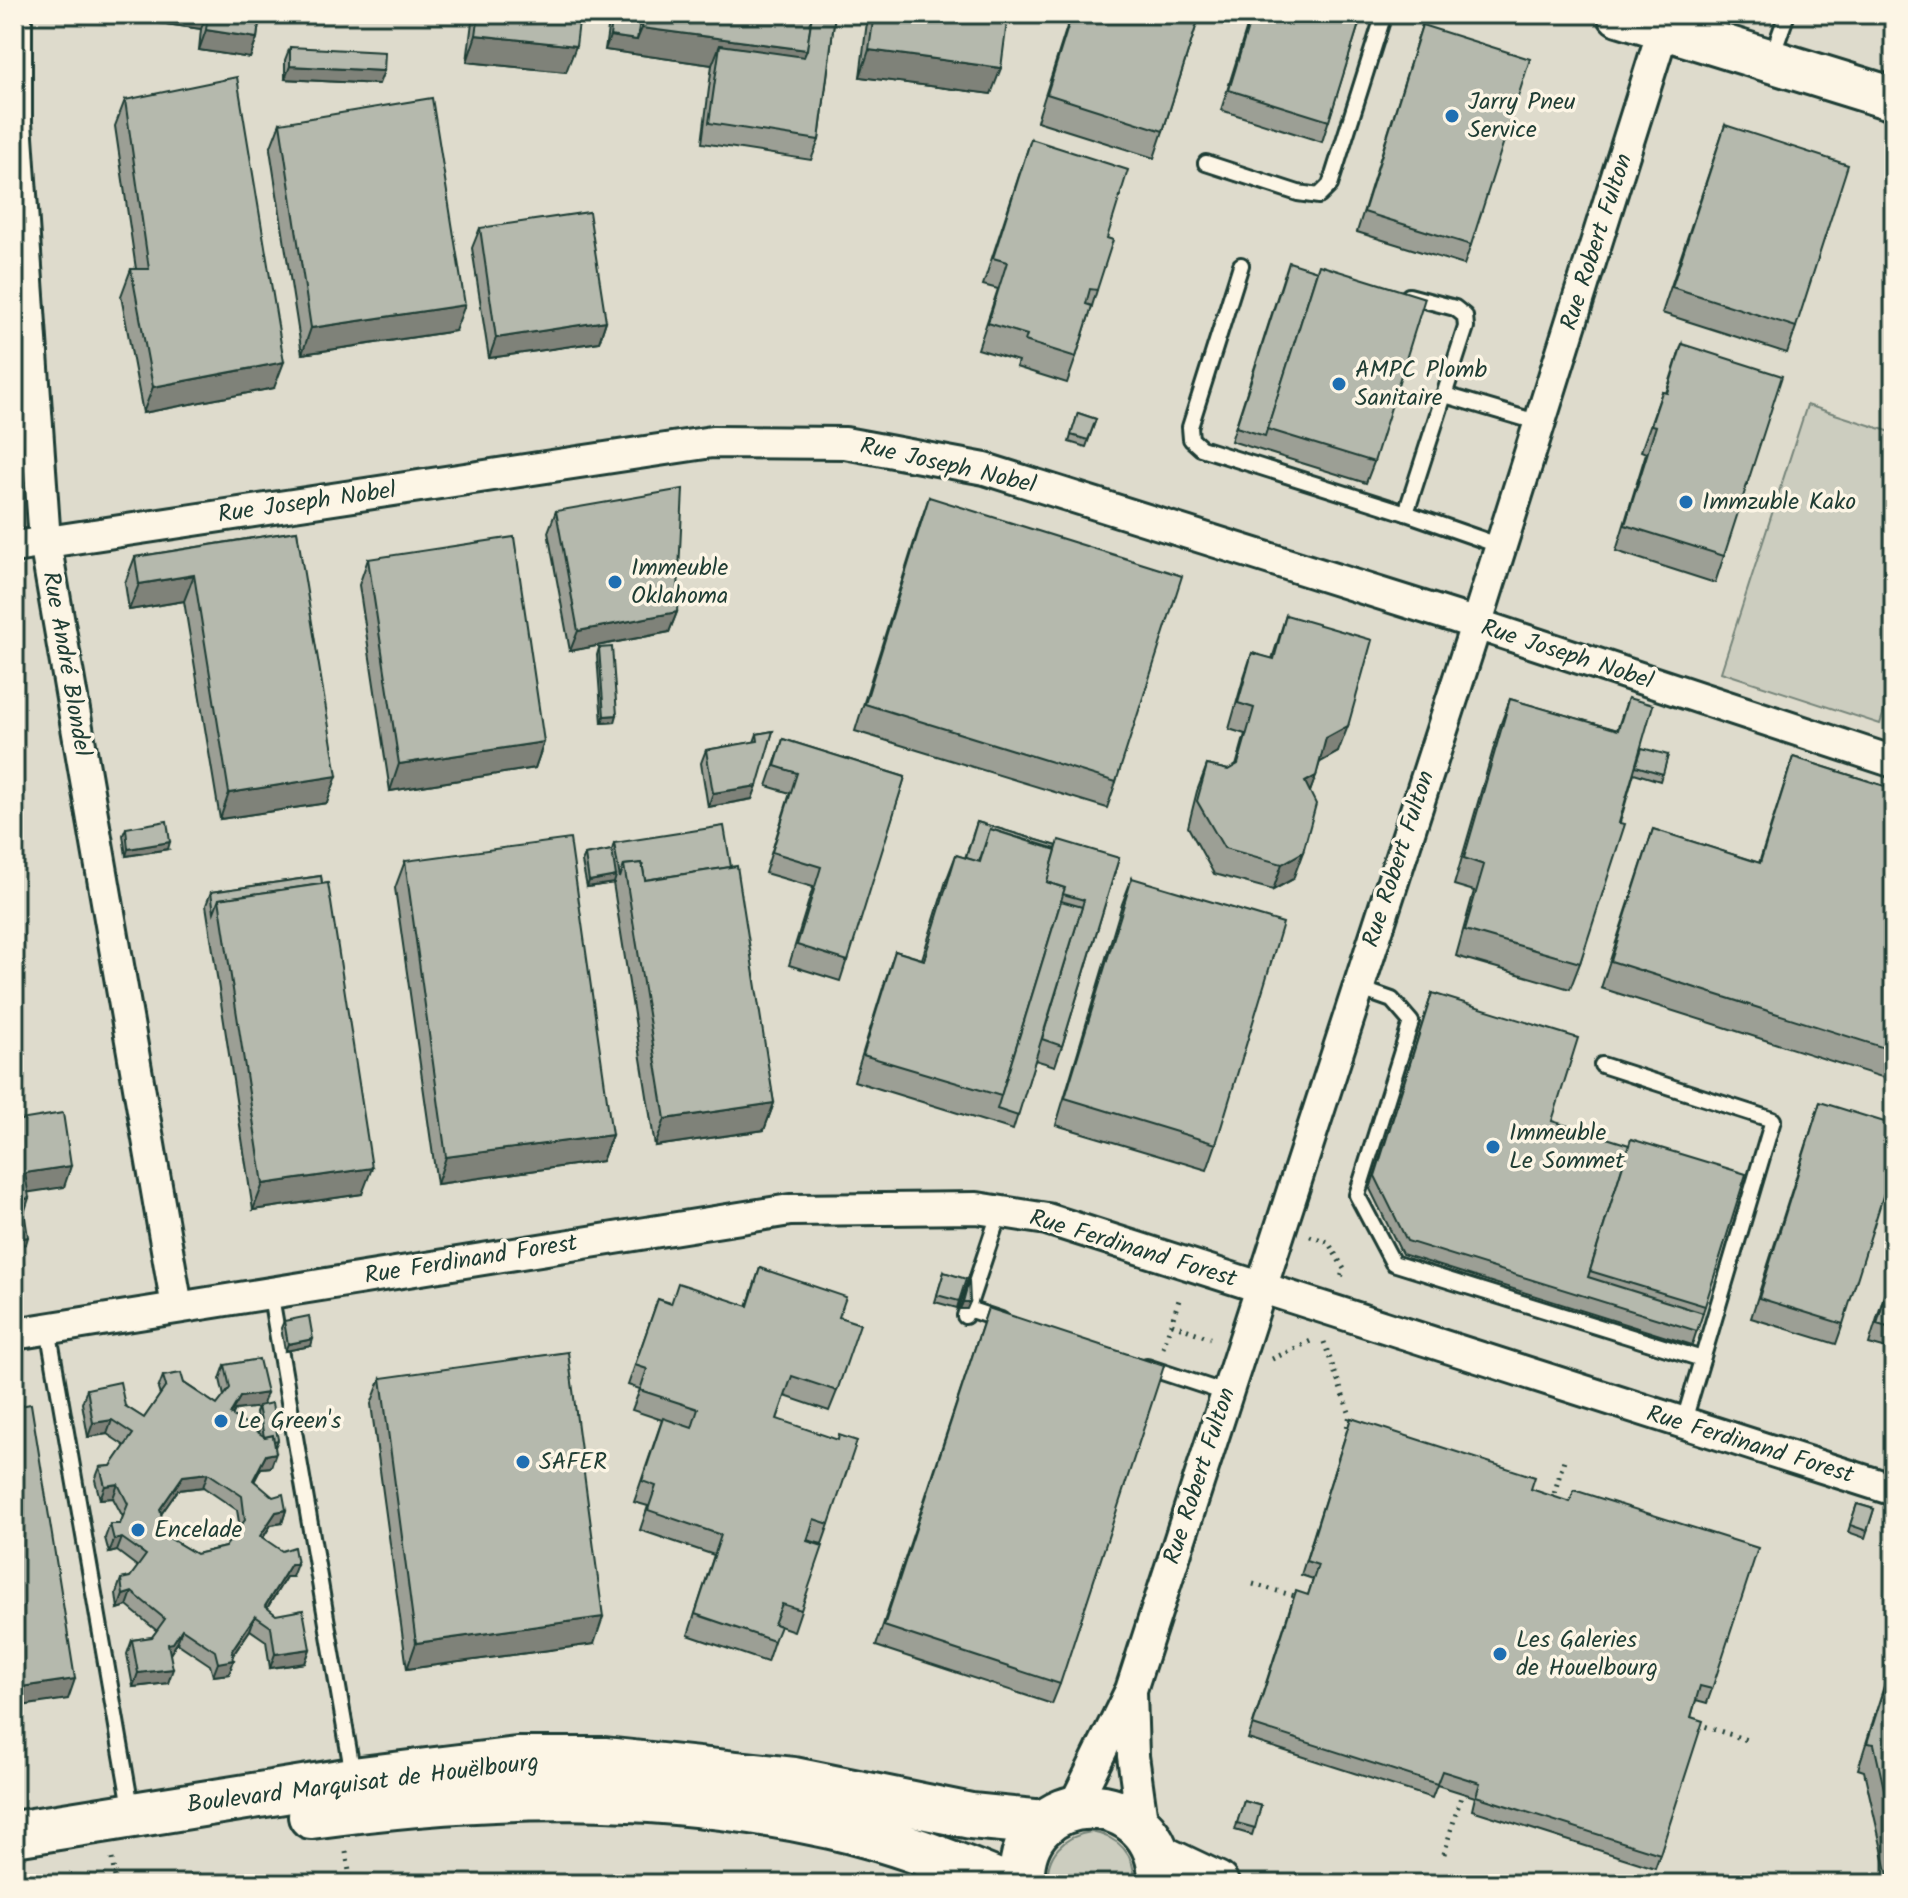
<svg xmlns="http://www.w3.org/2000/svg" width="1908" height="1898" viewBox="0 0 1908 1898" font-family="Kalam,sans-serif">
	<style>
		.built { fill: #dedbcc }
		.green { fill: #cccdbf; stroke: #76857a; stroke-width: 2 }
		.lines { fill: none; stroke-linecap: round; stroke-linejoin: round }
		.service-casing { stroke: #1f3d34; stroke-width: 20 }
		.minor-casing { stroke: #1f3d34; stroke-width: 36 }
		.secondary-casing { stroke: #1f3d34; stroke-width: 48 }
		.primary-casing { stroke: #1f3d34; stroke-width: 50 }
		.path { stroke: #1f3d34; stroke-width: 5; stroke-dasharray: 2 6; stroke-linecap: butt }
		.service { stroke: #fcf5e5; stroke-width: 14 }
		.minor { stroke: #fcf5e5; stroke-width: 30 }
		.secondary { stroke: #fcf5e5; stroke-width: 42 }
		.primary { stroke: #fcf5e5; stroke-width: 44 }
		.wall { fill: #9c9f95; stroke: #1f3d34; stroke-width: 2; fill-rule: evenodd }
		.shaded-wall { fill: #7f8279; stroke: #1f3d34; stroke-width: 2 }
		.building { fill: #b5b9ad; stroke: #1f3d34; stroke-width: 2; fill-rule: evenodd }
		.poi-dot { fill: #1f6fb2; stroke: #fcf5e5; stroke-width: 3 }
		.labels { text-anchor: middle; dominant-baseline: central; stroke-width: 7; stroke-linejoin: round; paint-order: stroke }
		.poi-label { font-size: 24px; fill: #1f3d34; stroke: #fcf5e5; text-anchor: start }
		.street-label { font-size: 24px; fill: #1f3d34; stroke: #fcf5e5 }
	</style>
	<rect width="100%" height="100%" fill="#efeada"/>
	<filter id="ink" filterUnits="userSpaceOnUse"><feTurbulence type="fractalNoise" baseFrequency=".0125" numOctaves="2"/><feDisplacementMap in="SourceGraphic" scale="16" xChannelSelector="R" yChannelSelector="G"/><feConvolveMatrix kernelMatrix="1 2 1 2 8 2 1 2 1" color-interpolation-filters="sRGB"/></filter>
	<g filter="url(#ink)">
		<rect class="built" x="14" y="14" width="1880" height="1870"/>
		<g class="green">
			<polygon points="1807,405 1894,433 1894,680 1880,724 1721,672"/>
			<path d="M1091,1832C1120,1837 1135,1855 1135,1884H1048C1045,1854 1064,1836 1091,1832Z"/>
		</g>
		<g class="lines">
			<g class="service-casing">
				<g id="service">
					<polyline points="1771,59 1787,14"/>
					<polyline points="1206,163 1298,193 1319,196 1330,185 1384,14"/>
					<polyline points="1241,265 1190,427 1191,439 1201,448 1406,513"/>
					<polyline points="1409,296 1455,308 1465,316 1466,327 1406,513 1501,546"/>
					<polyline points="1445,395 1540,423"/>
					<polyline points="1358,988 1392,1000 1411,1022 1357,1195 1393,1263 1702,1359"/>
					<polyline points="1602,1065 1773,1120 1683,1424"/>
					<polyline points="270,1291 353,1775"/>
					<polyline points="968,1309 1001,1320"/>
					<polyline points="965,1316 1000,1211"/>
					<polyline points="48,1328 132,1813"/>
					<polyline points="1147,1367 1226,1393"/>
				</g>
			</g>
			<g class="minor-casing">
				<g id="minor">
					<polyline points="16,14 16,122 45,542 177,1307"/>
					<polyline points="14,547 712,442 845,443 985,469 1455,617 1894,762"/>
					<polyline points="14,1334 790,1210 977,1208 1047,1219 1894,1490"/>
					<polyline points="1131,1692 1133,1756 1143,1828"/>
					<polyline points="1073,1808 1131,1690 1476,625 1664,27"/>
				</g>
			</g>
			<g class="secondary-casing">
				<polyline id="secondary" points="1619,14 1894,99"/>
			</g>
			<g class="primary-casing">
				<g id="primary">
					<path d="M311,1816C487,1792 656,1787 831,1826C890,1839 947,1861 1003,1884"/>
					<polyline points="14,1834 353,1780 517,1760 604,1760 794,1780 971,1816 1045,1823"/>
					<polyline points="1159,1857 1216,1884"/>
					<path d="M1022,1884C1015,1782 1163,1780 1161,1884"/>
				</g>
			</g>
			<g class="path">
				<polyline points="1310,1236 1328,1242 1344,1269 1340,1280"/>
				<polyline points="1172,1324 1210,1338"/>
				<polyline points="1324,1342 1350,1415 1346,1432"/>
				<polyline points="1163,1348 1180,1297"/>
				<polyline points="1272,1359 1313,1340"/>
				<polyline points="1552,1501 1564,1460"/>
				<polyline points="1253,1584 1298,1597"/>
				<polyline points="1698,1724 1750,1741"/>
				<polyline points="346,1852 351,1884"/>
				<polyline points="1444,1854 1462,1793"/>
				<polyline points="112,1859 116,1884"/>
			</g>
			<use href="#service" class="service"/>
			<use href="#minor" class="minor"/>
			<use href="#secondary" class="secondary"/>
			<use href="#primary" class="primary"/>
		</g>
		<g class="wall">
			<polygon points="145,14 260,14 257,38 250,58 199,50 201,29 144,21"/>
			<polygon points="473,14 580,14 566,72 467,62"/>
			<polygon points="610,14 835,14 819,140 811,160 702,143 712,65 605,50"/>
			<polygon points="868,14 1008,14 991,94 860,77"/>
			<polygon points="1071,14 1200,14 1163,131 1154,158 1037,121"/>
			<polygon points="1251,14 1362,14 1322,142 1221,110"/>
			<polygon points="1831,14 1852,14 1849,23 1830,17"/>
			<polygon points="1422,25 1471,245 1464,265 1357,232"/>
			<polygon points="290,47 379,84 285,79 285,60"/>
			<polygon points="125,100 274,388 143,413 121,296 131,269 136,269 115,126"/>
			<polygon points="280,123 455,331 302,354 270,149"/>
			<polygon points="1725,125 1796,327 1787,353 1662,313"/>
			<polygon points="1031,139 1097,290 1076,357 1067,383 1016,367 1018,361 978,349 998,289 983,285"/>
			<polygon points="480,228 606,321 599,342 489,358 472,248"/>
			<polygon points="1284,276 1374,462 1366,483 1231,441"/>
			<polygon points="1682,344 1724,556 1715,583 1616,551 1646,453 1641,451 1662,392 1666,393"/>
			<polygon points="1078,413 1096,419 1086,447 1069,442"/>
			<polygon points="929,497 1116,782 1107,808 855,731 920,523"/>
			<polygon points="556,511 677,612 669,632 570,651 548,532"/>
			<polygon points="297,531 327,803 220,819 184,601 129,610 125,583 135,557"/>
			<polygon points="368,559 544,742 535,768 390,791 359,585"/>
			<polygon points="1286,615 1338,752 1320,762 1310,792 1293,879 1273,890 1214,874 1188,827 1197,791 1207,765 1228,770 1236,766 1245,734 1229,729 1243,680 1252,653 1272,659"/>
			<polygon points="599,648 615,722 602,723 597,655"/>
			<polygon points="1628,698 1636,764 1668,755 1660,781 1634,773 1580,963 1570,989 1456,956 1474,891 1454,885 1500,726 1510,699 1617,730"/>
			<polygon points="773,731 752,799 708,807 701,763 706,750 754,742 757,734"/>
			<polygon points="783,739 905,777 840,981 789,965 813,887 765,873 790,793 767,786"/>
			<polygon points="1793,757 1894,789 1894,1081 1601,988 1653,829 1759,863"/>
			<polygon points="977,822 1057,846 1119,858 1062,1046 1055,1066 1035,1060 1013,1130 854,1081 886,978 895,951 922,959 946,881 956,855 965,858"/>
			<polygon points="126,828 168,849 126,856 123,835"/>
			<polygon points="614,843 731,867 774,1103 764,1130 655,1146 613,883 587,887 582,862 585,855 612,850"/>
			<polygon points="405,861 612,1135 602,1161 437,1184 395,888"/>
			<polygon points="321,876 362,1194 253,1210 206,905 211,892"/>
			<polygon points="1132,878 1216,1144 1207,1170 1056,1125 1122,904"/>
			<polygon points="1432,993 1552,1121 1705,1306 1692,1345 1402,1254 1370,1189"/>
			<polygon points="1820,1102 1843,1324 1836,1344 1751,1318"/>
			<polygon points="1894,1263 1894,1351 1869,1344"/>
			<polygon points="760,1268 839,1317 837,1391 829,1411 785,1396 777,1419 829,1524 822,1544 807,1540 801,1610 794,1631 774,1624 774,1641 767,1662 688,1635 714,1555 640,1530 648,1506 634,1502 662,1420 632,1410 640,1389 628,1385 658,1299 671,1303 747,1306"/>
			<polygon points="944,1272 959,1301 957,1308 935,1302"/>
			<polygon points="988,1308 1060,1684 1052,1704 876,1646"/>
			<polygon points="284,1321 311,1346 285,1351 281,1328"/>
			<path d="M225,1365L263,1405L278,1440L275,1447L271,1467L261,1468L254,1481L286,1510L282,1523L271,1525L263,1538L292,1577H286L267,1608L310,1649L305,1663L270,1668L266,1641L250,1630L233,1655L229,1674L213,1676L210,1665L177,1643L170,1654L168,1683L133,1687L127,1654L132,1640L152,1637L157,1631L127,1606L118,1609L116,1593L121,1579L130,1577L138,1567L117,1551L109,1553L105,1538L110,1524H120L123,1517L113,1498L100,1499L95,1480L100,1467L111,1466L125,1446L107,1434L88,1437L82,1403L87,1389L125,1406L144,1418L160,1395L158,1389L163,1376L184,1383L217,1405L224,1396L220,1379ZM258,1407L256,1413L259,1434L232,1416L235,1410ZM203,1487L237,1510L240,1528L225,1547L196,1554L166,1536L161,1514L178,1490Z"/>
			<polygon points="381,1378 594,1644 407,1669 371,1404"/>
			<polygon points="1351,1418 1531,1489 1712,1689 1707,1703 1696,1700 1691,1717 1660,1854 1655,1868 1472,1810 1475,1797 1437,1785 1432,1798 1248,1739 1291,1605 1308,1595 1313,1579 1301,1575"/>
			<polygon points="1857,1504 1874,1509 1865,1538 1848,1532"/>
			<polygon points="1894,1654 1894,1884 1885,1884 1888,1876 1864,1771 1858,1769"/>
			<polygon points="1244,1801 1261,1806 1252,1835 1235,1830"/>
		</g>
		<g class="shaded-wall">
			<polygon points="147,14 207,14 201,29 144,21"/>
			<polygon points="642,28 807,50 797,77 720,45 712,65 605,50 610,36 637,40"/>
			<polygon points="206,30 257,38 250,58 199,50"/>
			<polygon points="476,35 576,46 566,72 467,62"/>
			<polygon points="869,50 1001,68 991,94 860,77"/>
			<polygon points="290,66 384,71 379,84 285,79"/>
			<polygon points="465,305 455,331 302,354 311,328"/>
			<polygon points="606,321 599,342 489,358 496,338"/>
			<polygon points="284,362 274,388 143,413 153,387"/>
			<polygon points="194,575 184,601 129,610 139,584"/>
			<polygon points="677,612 669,632 570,651 578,631"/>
			<polygon points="617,715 615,722 602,723 604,716"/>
			<polygon points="1348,726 1338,752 1317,764 1326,738"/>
			<polygon points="544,742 535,768 390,791 399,764"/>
			<polygon points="337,776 327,803 220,819 229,793"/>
			<polygon points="1316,776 1306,802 1305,782"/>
			<polygon points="757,786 752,799 708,807 713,793"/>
			<polygon points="170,842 168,849 126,856 128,849"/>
			<polygon points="1303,852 1293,879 1273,890 1282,864"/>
			<polygon points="616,876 614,883 587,887 589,881"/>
			<polygon points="774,1103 764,1130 655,1146 665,1119"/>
			<polygon points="612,1135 602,1161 437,1184 446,1157"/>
			<polygon points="71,1166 64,1187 18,1194 25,1173"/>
			<polygon points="372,1168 362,1194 253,1210 263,1184"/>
			<polygon points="29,1198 16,1238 14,1238 14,1219 24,1199"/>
			<polygon points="28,1237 26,1244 14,1246 14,1240"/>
			<polygon points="963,1302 970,1302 967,1309 960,1309"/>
			<polygon points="313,1339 311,1346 285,1351 288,1344"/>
			<polygon points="267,1393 262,1407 235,1410 225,1428 230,1414 240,1397"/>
			<polygon points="112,1420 107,1434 88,1437 93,1423"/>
			<polygon points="276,1453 271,1467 261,1468 248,1494 253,1480 266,1455"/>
			<polygon points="208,1473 203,1487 178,1490 155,1523 160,1509 183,1476"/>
			<polygon points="118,1484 113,1498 100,1499 105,1486"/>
			<polygon points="286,1510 282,1523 271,1525 255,1550 260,1536 276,1512"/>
			<polygon points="122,1538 117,1551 109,1553 114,1540"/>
			<polygon points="291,1564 297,1564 292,1577 286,1577 260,1620 265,1606"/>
			<polygon points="132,1592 127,1606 118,1609 123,1595"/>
			<polygon points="255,1616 250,1630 229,1661 234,1660 229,1674 213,1676 218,1663 232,1650"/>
			<polygon points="603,1617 594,1644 407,1669 416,1643"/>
			<polygon points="182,1629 177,1643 168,1657 168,1644"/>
			<polygon points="310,1649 305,1663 270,1668 275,1654"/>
			<polygon points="173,1669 168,1683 133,1687 138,1673"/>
			<polygon points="75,1679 68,1699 14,1707 14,1688"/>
		</g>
		<g class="building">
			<polygon points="208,14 260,14 257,38 206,30"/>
			<polygon points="479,14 580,14 576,46 476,35"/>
			<polygon points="613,14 641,14 637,40 610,36"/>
			<polygon points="644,14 812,14 807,50 642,28"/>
			<polygon points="812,14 835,14 819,140 709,123 720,45 804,57 807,50"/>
			<polygon points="874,14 1008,14 1001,68 869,50"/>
			<polygon points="1072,14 1200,14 1163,131 1047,94"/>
			<polygon points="1252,14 1362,14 1329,121 1229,90"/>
			<polygon points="1422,25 1530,59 1471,245 1364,212"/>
			<polygon points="290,47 385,52 384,71 290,66"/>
			<polygon points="237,77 284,362 153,387 131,269 149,269 125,100"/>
			<polygon points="432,98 465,305 311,328 280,123"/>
			<polygon points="1725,125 1848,165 1796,327 1672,287"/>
			<polygon points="1031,139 1128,170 1107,238 1113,240 1097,290 1090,289 1086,304 1092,306 1076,357 1025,341 1027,335 988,323 1007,262 993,258"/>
			<polygon points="589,212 606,321 496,338 480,228"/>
			<polygon points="1289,262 1317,271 1265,436 1236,427"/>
			<polygon points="1319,265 1425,298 1374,462 1267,429"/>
			<polygon points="1682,344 1782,376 1724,556 1625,525 1656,426 1651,425 1662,392 1667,393"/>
			<polygon points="1078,413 1096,419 1088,440 1071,435"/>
			<polygon points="683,489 677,612 578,631 556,511"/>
			<polygon points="929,497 1182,576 1116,782 865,704"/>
			<polygon points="297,531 337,776 229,793 194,575 139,584 135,557"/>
			<polygon points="514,537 544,742 399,764 368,559"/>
			<polygon points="1286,615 1372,640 1348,726 1326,738 1316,776 1305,782 1316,804 1303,852 1282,864 1224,848 1197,801 1207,765 1228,770 1238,764 1254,708 1238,703 1252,653 1274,659"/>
			<polygon points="612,647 617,715 604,716 599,648"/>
			<polygon points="1628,698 1653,705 1619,823 1625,824 1580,963 1465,930 1484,865 1464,858 1510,699 1618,730"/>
			<polygon points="773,731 757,786 713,793 706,750 758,741 757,734"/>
			<polygon points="783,739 905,777 848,961 797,945 821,867 772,852 797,773 775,766"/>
			<polygon points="1642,748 1668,755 1663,774 1636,766"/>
			<polygon points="1793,757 1894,789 1894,1051 1611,961 1653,829 1760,863"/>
			<polygon points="167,821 170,842 128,849 126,828"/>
			<polygon points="977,822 1057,846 1056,849 990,829 979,862 966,858"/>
			<polygon points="724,826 731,867 645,880 642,863 624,865 620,878 614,843"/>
			<polygon points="990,829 1056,850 1047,882 1065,888 1001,1096 863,1055 895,951 924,960 956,855 980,862"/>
			<polygon points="570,839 612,1135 446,1157 405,861"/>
			<polygon points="1059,840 1119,858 1062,1046 1042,1039 1084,900 1063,894 1065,888 1047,882"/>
			<polygon points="612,850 616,876 589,881 585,855"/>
			<polygon points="642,863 645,880 737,866 774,1103 665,1119 624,865"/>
			<polygon points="321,876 322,884 219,899 214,912 211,892"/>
			<polygon points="1132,878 1283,923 1216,1144 1065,1098"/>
			<polygon points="328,883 372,1168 263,1184 219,899"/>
			<polygon points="1061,901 1082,907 1018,1116 997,1109"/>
			<polygon points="1432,993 1578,1038 1552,1121 1629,1145 1588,1277 1703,1313 1697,1331 1407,1241 1375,1176"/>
			<polygon points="1820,1102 1894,1125 1894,1161 1843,1324 1759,1298"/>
			<polygon points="63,1113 71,1166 25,1173 29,1198 24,1199 23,1218 14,1219 14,1121"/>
			<polygon points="1631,1139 1746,1174 1705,1306 1590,1271"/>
			<polygon points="24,1211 28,1237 14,1240 14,1232 18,1231"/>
			<polygon points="1894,1267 1894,1329 1877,1324"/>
			<polygon points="760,1268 846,1297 839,1317 860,1324 837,1391 792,1376 777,1419 838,1440 839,1435 857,1441 829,1524 814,1519 807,1541 823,1546 801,1610 782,1604 774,1624 780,1626 774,1641 695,1614 721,1535 648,1510 656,1486 642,1481 663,1418 692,1428 698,1409 640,1390 647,1369 635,1365 658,1299 671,1304 678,1283 748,1306"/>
			<polygon points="944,1272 966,1279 959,1301 937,1295"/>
			<polygon points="969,1280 970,1302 963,1302"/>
			<polygon points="988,1308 1164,1366 1060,1684 884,1626"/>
			<polygon points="309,1316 313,1339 288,1344 284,1321"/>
			<polygon points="568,1352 603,1617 416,1643 381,1378"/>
			<path d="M259,1359L267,1393L240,1397L230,1414L265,1437L273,1435L276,1453L266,1455L253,1480L273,1497L283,1494L286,1510L276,1512L260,1536L282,1551L294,1547L297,1564H291L265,1606L276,1615L303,1610L310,1649L275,1654L271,1627L255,1616L232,1650L234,1660L218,1663L215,1651L182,1629L173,1643L168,1644L173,1669L138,1673L132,1640L152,1637L165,1619L132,1592L123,1595L121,1579L130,1577L146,1555L122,1538L114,1540L110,1524H120L128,1504L118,1484L105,1486L100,1467L111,1466L133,1434L112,1420L93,1423L87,1389L120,1382L125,1406L144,1418L166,1386L163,1376L181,1373L184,1383L217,1405L230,1388L225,1365ZM208,1473L242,1496L245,1520L225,1547L196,1554L166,1536L160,1509L183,1476Z"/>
			<polygon points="272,1403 278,1440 274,1441 273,1435 264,1437 258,1406"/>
			<polygon points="31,1404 75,1679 14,1688 14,1407"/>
			<polygon points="1351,1418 1535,1477 1531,1489 1570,1502 1574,1490 1758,1548 1712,1689 1700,1686 1691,1717 1703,1721 1660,1854 1476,1796 1480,1783 1442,1771 1437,1784 1253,1725 1296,1591 1308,1595 1318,1565 1306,1561"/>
			<polygon points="1857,1504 1874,1509 1867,1531 1850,1525"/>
			<polygon points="1894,1658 1894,1834 1874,1744 1867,1743"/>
			<polygon points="1244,1801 1261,1806 1255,1828 1237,1823"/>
			<polygon points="1894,1860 1894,1884 1887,1884"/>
		</g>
	</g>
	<g class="poi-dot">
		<circle cx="1452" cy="116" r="8"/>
		<circle cx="1339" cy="384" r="8"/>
		<circle cx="1686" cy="502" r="8"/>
		<circle cx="615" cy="582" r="8"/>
		<circle cx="1493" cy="1147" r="8"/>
		<circle cx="221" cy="1421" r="8"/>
		<circle cx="523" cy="1462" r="8"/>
		<circle cx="138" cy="1530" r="8"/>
		<circle cx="1500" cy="1654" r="8"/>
	</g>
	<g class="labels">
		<g class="poi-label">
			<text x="1468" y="102">Jarry Pneu<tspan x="1468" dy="28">Service</tspan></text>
			<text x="1355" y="370">AMPC Plomb<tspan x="1355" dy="28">Sanitaire</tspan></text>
			<text x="1702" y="502">Immzuble Kako</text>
			<text x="631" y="568">Immeuble<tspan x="631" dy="28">Oklahoma</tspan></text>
			<text x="1509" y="1133">Immeuble<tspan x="1509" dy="28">Le Sommet</tspan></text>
			<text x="237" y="1421">Le Green's</text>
			<text x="539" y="1462">SAFER</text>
			<text x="154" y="1530">Encelade</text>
			<text x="1516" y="1640">Les Galeries<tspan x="1516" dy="28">de Houelbourg</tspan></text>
		</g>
		<g class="street-label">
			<text transform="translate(1597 242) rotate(-72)">Rue Robert Fulton</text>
			<text transform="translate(948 466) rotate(13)">Rue Joseph Nobel</text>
			<text transform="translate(307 503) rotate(-8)">Rue Joseph Nobel</text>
			<text transform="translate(1567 655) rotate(18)">Rue Joseph Nobel</text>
			<text transform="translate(66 664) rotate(80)">Rue André Blondel</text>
			<text transform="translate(1399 859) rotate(-72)">Rue Robert Fulton</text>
			<text transform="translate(1133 1249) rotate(17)">Rue Ferdinand Forest</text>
			<text transform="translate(471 1260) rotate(-9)">Rue Ferdinand Forest</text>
			<text transform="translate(1750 1445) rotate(17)">Rue Ferdinand Forest</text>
			<text transform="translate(1200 1476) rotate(-72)">Rue Robert Fulton</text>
			<text transform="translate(363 1784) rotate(-7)">Boulevard Marquisat de Houëlbourg</text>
		</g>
	</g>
	<rect width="1908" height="1898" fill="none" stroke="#fcf5e5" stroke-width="48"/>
	<rect x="24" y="24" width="1860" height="1850" fill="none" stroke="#1f3d34" stroke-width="3" filter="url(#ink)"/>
</svg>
